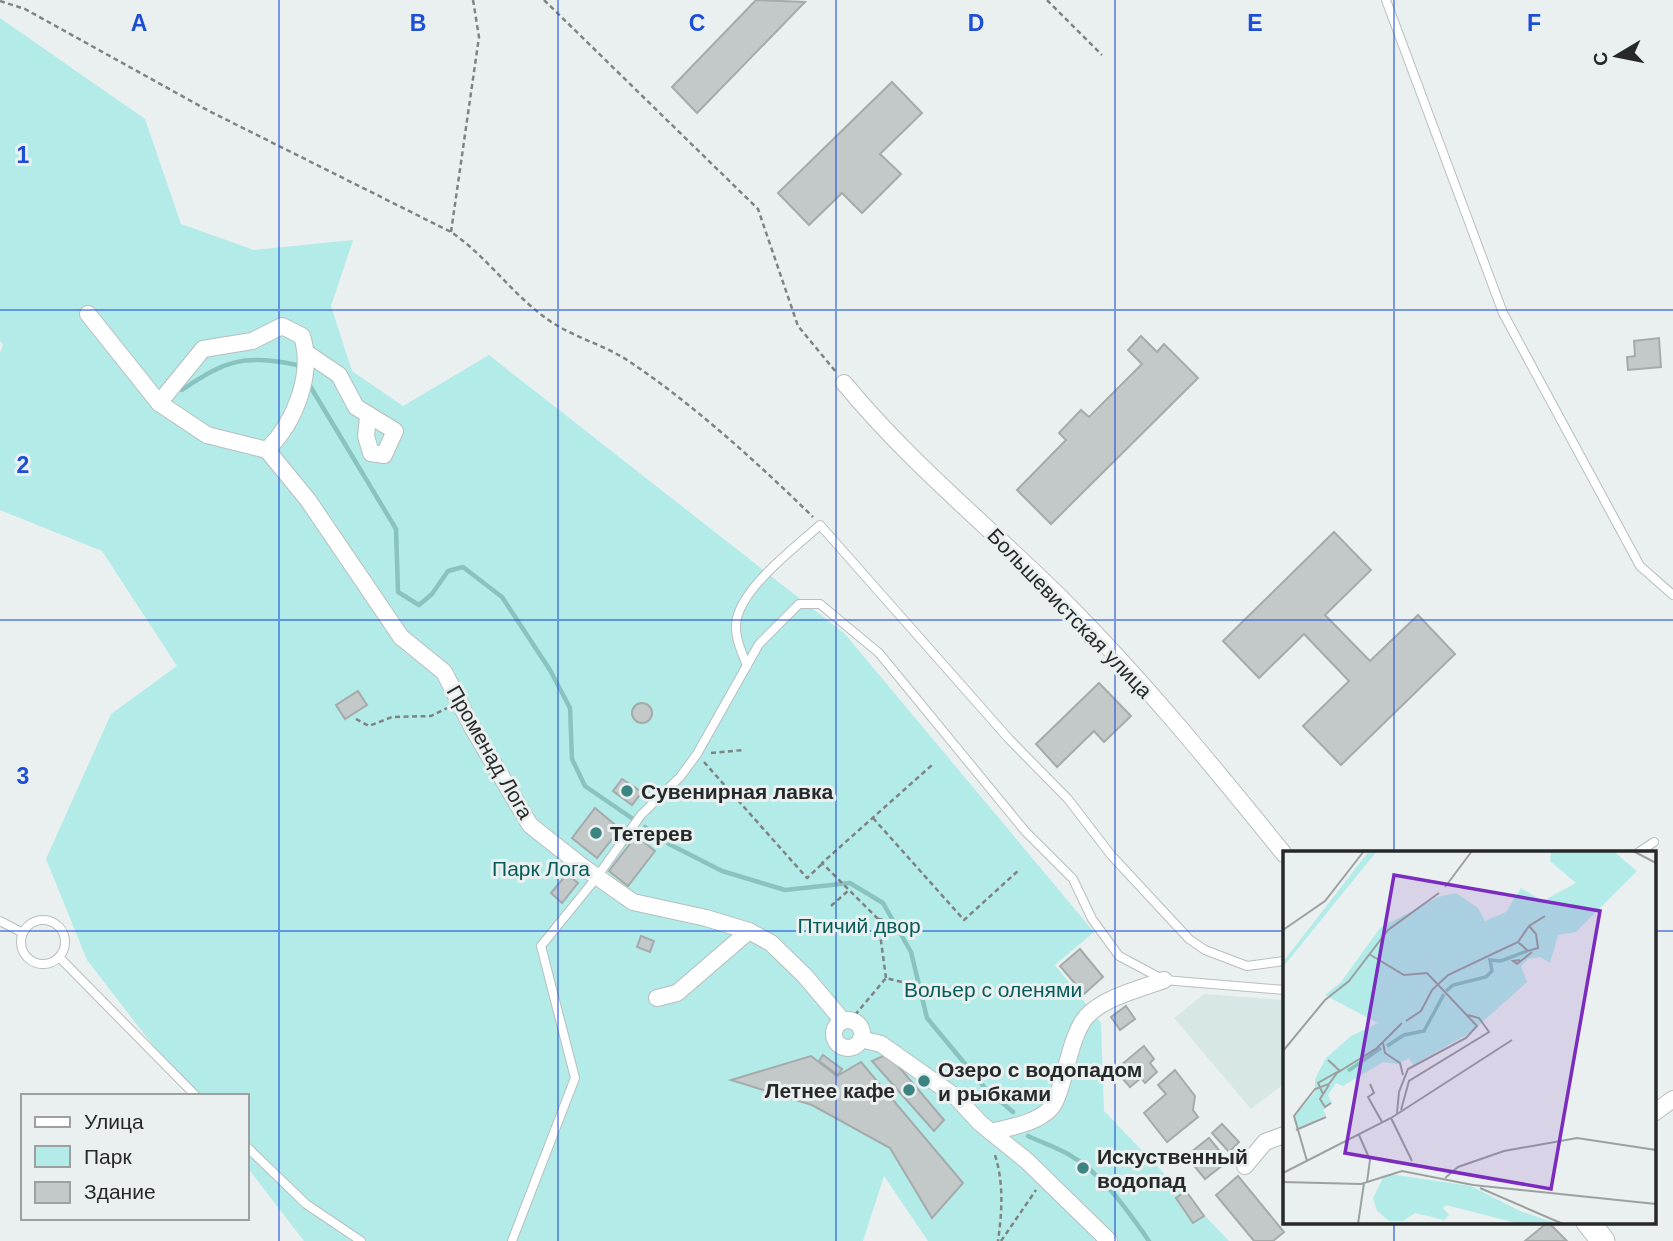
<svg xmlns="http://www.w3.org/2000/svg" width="1673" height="1241" viewBox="0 0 1673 1241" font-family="Arial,sans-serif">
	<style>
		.built { fill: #d7e7e5 }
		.green { fill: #b2ebe8 }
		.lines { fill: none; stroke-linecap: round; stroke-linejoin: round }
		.stream { stroke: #89c3c0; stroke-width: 4.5 }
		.building { fill: #c3c9c8; stroke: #a5aaaa; stroke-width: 2 }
		.lane-casing { stroke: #b8bebe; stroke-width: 10 }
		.street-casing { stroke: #b8bebe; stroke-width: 18 }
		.secondary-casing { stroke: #b8bebe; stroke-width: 25 }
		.path { stroke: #7f8383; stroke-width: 2.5; stroke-dasharray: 5 3.5; stroke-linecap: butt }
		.lane { stroke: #fff; stroke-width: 8 }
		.street { stroke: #fff; stroke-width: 16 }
		.secondary { stroke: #fff; stroke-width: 23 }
		.grid { fill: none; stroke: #1d4ed8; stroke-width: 2; stroke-opacity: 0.55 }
		.poi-dot { fill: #3c8481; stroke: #eaf0f0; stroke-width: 2.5 }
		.labels { text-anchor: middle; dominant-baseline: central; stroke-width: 6; stroke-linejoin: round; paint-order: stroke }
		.street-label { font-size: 21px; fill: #272929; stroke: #eaf0f0 }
		.poi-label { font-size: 21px; font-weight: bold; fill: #272929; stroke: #eaf0f0; text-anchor: start }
		.park-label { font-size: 21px; fill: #055c5a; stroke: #eaf0f0 }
		.inset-river { fill: none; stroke: #89c3c0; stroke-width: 3.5 }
		.inset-road { fill: none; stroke: #9ca0a0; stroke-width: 2 }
		.view { fill: #7b2cbf; fill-opacity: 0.15; stroke: #7b2cbf; stroke-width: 3.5 }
		.inset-edge { fill: none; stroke: #272929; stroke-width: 3.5 }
		.grid-label { font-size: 23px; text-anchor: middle; font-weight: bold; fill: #1d4ed8; stroke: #eaf0f0; stroke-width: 6; stroke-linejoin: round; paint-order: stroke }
	</style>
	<rect width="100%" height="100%" fill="#eaf0f0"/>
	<polygon class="built" points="1204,994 1284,1000 1284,1084 1251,1109 1174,1018"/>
	<polygon class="green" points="0,18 145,119 181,224 254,250 353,240 331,306 352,371 403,406 489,355 845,634 1094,932 1055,965 1101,1023 1104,1111 1229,1241 928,1241 884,1176 863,1241 304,1241 247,1167 247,1096 192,1096 87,960 46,859 111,714 177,666 102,551 0,510 0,353 3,345 0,341"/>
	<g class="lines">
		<g class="stream">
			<polyline points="307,381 396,529 398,592 419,605 432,594 448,571 463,567 502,597 550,670 570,708 572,759 585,786 633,819"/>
			<path d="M182,390C225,360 245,354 297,365L301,371"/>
			<polyline points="645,827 669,844 722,871 785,890 850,883 883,903 911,952 927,1018 985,1088 1013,1112"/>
			<path d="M1028,1136C1041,1142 1055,1147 1068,1154C1101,1172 1128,1211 1149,1241"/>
		</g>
	</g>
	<g class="building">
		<polygon points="756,0 805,2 697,113 672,87"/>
		<polygon points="892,82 922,113 880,154 901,174 862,213 842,193 809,225 778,193"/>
		<polygon points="1141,336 1157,352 1164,344 1198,378 1051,524 1017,490 1066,440 1059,433 1081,410 1089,417 1142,364 1128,350"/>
		<polygon points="1659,338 1661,367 1628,370 1627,357 1635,356 1634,341"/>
		<polygon points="1334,532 1371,570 1325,615 1370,661 1418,615 1455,654 1341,765 1303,726 1349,681 1304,634 1259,678 1223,641"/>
		<polygon points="1099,683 1131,716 1104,742 1094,731 1057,767 1036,744"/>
		<polygon points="358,691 367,705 345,719 336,705"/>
		<circle cx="642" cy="713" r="10"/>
		<polygon points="622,779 642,792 632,805 613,791"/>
		<polygon points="595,808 620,829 597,858 572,838"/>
		<polygon points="636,836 655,851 628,886 609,871"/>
		<polygon points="567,874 578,883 562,903 551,893"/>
		<polygon points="641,936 654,941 650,952 637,947"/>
		<polygon points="1080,949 1103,977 1084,994 1060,966"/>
		<polygon points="1126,1006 1135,1019 1120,1030 1111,1017"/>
		<polygon points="1144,1046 1154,1059 1150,1063 1157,1072 1145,1083 1141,1078 1130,1087 1115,1070"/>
		<polygon points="888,1054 944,1120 934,1131 872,1061"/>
		<polygon points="823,1055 842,1069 838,1075 819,1061"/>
		<polygon points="811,1056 837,1076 861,1062 963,1183 932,1218 890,1148 812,1105 731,1080"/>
		<polygon points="1175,1070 1195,1096 1193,1110 1198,1117 1167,1142 1144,1113 1166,1094 1158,1085"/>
		<polygon points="1222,1124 1239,1142 1229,1152 1212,1133"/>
		<polygon points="1209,1138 1228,1161 1205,1179 1186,1156"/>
		<polygon points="1238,1176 1284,1232 1273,1241 1254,1241 1216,1195"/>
		<polygon points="1186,1191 1204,1216 1193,1223 1176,1198"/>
		<polygon points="1548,1222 1567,1241 1525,1241"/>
	</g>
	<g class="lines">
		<g class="lane-casing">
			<g id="lane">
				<polyline points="1386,0 1503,313 1640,566 1673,595"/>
				<path d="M747,666C742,652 735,639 736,624C739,589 796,547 820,525L1009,739L1068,799L1111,855L1189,939L1205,950L1247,966L1284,961"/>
				<polyline points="1639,852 1654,842"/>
				<circle cx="43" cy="942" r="22"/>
				<polyline points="0,921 23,933"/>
				<polyline points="59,957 196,1096"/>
				<polyline points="247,1147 306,1204 361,1241"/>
				<polyline points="512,1241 575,1078 541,946 597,877 641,815 680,777 697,754 759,644 799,604 820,604 879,653 1025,831 1073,879 1092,919 1119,956 1164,980 1284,990"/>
			</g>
		</g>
		<g class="street-casing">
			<g id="street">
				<polyline points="88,314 159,403 207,435 267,450 308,500 401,637 444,672 472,727 530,825 583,867 633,902 706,918 749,931 771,943 805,976 843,1021"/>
				<polyline points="308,354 339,375 356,407 395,431 384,455 371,453 366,436 368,417"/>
				<path d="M844,383C909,462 988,526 1060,597C1140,677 1213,766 1284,854"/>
				<path d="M159,403L203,349L252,341L282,326L302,336C314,374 295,422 267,450"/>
				<polyline points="657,998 677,993 749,931"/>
				<circle cx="848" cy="1034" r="14"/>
				<polyline points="861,1039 881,1044 956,1097 980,1123 1027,1161 1109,1241"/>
				<polyline points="1654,1113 1673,1099"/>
				<path d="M991,1132C1010,1127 1036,1124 1051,1108C1064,1093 1068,1039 1086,1017C1104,997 1140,989 1164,980"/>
				<polyline points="1245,1166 1265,1142 1284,1135"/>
			</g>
		</g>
		<g class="secondary-casing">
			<polyline id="secondary" points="1588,1222 1603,1241"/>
		</g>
		<g class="path">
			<polyline points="544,0 758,209 798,326 836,372"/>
			<polyline points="1047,0 1102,55"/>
			<path d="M0,1L25,9L209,111L451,232C488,257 513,296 550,321C575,338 605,345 630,362C693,404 759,464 813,517"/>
			<polyline points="451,232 479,37 473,0"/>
			<polyline points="356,719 369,726 392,717 431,716 447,708"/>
			<polyline points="711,753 743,750"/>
			<polyline points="704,762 807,878 822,864"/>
			<polyline points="873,818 964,920 1019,870"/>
			<polyline points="831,906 849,890"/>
			<polyline points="878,919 822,863 932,765"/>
			<polyline points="886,978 878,919 922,926"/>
			<polyline points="855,1015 886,978 913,985"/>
			<path d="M995,1155C1004,1184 1002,1212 998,1241"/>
			<polyline points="1001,1241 1036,1190"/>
		</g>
		<use href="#lane" class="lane"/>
		<use href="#street" class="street"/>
		<use href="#secondary" class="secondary"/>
	</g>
	<path class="grid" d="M279,0V1241M558,0V1241M836,0V1241M1115,0V1241M1394,0V852M0,310H1673M0,620H1673M0,931H1284M1654,931H1673M1394,1222V1241"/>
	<g class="poi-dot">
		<circle cx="627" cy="791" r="7"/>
		<circle cx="596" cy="833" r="7"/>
		<circle cx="924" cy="1081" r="7"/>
		<circle cx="909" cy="1090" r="7"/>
		<circle cx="1083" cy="1168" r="7"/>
	</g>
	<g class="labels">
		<g class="street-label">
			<text transform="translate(1070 613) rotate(46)">Большевистская улица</text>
			<text transform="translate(490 752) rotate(60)">Променад Лога</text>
		</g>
		<g class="poi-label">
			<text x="641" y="791">Сувенирная лавка</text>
			<text x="610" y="833">Тетерев</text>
			<text x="938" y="1069">Озеро с водопадом<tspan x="938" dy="24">и рыбками</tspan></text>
			<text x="895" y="1090" text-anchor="end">Летнее кафе</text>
			<text x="1097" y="1156">Искуственный<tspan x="1097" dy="24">водопад</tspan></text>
		</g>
		<g class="park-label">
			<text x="541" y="868">Парк Лога</text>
			<text x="859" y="925">Птичий двор</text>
			<text x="993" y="989">Вольер с оленями</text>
		</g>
	</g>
	<g transform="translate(1283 851)">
		<rect width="373" height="373" fill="#eaf0f0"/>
		<path d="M86,0H94L0,116V111ZM268,0H330L354,20L293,81L275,84L267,112L257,106L245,108L238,115L244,131L187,182L130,214L126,207L115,213L100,211L60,235L53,232L45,244L49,252L40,259L43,264L14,278L12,265L32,241V228L43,207L68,185L95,172L42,144L58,131L97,77L155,46L173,42L195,57L202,70L223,61L238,37L260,50L293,32L267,10ZM107,323L188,335L237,360L275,373H237L163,354L160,357L166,364L161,369L132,362L120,370H106L94,360L90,347L100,327Z" fill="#b2ebe8"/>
		<path class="inset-river" d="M163,140L170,134L203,126L209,120L207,109L218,110L244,100M104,195L121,184L141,180L161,143M65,220L98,197"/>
		<path class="inset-road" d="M350,0L373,12M162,36L189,0M0,79L42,50L81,0M235,91L245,100L255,97L253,83L246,75M86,103L121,124L144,122L194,175L183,187L125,218L116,241L114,262M237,109L230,110L234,113L249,101M123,170L138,160L149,139L165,124L235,91L246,75L262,65M100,192L102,202L117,212L120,224M0,200L42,149L66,130L105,79L156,42M52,215L45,209L57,220M87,233L91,242L85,246L99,271M46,234L37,248L42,256L48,252M40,243L35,232L56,220M118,259L126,230L206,181L196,167L185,164M108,267L129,310M13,279L43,266M76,284L87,309L84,331M24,310L11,265L32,238L46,233L54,222L94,197L119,172M0,322L108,267L229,189M162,327L175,316L221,300L294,287L373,299M0,331L78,333L119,320L190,334L373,353M197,337L280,373M75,373L81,332"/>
		<path class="view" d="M111,24L317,60L268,338L62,302Z"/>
		<rect width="373" height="373" class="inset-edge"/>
	</g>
	<g class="grid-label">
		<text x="139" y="31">A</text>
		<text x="418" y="31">B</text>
		<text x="697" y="31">C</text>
		<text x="976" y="31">D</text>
		<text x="1255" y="31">E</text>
		<text x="1534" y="31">F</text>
		<text x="23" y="163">1</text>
		<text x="23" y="473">2</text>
		<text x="23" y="784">3</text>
	</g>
	<rect x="21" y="1094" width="228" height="126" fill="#eaf0f0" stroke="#9ca0a0" stroke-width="2"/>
	<rect x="35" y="1117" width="35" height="10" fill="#ffffff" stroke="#9ca0a0" stroke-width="2"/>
	<text x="84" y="1129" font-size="21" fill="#272929">Улица</text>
	<rect x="35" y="1146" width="35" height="21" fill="#b2ebe8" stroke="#9ca0a0" stroke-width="2"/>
	<text x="84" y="1164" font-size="21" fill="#272929">Парк</text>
	<rect x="35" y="1182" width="35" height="21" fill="#c3c9c8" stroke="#9ca0a0" stroke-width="2"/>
	<text x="84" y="1199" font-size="21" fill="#272929">Здание</text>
	<g transform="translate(1617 56) rotate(260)" stroke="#eaf0f0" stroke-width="5" paint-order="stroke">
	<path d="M0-5L12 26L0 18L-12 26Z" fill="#272929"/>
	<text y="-10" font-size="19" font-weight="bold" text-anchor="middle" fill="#272929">С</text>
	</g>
</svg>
